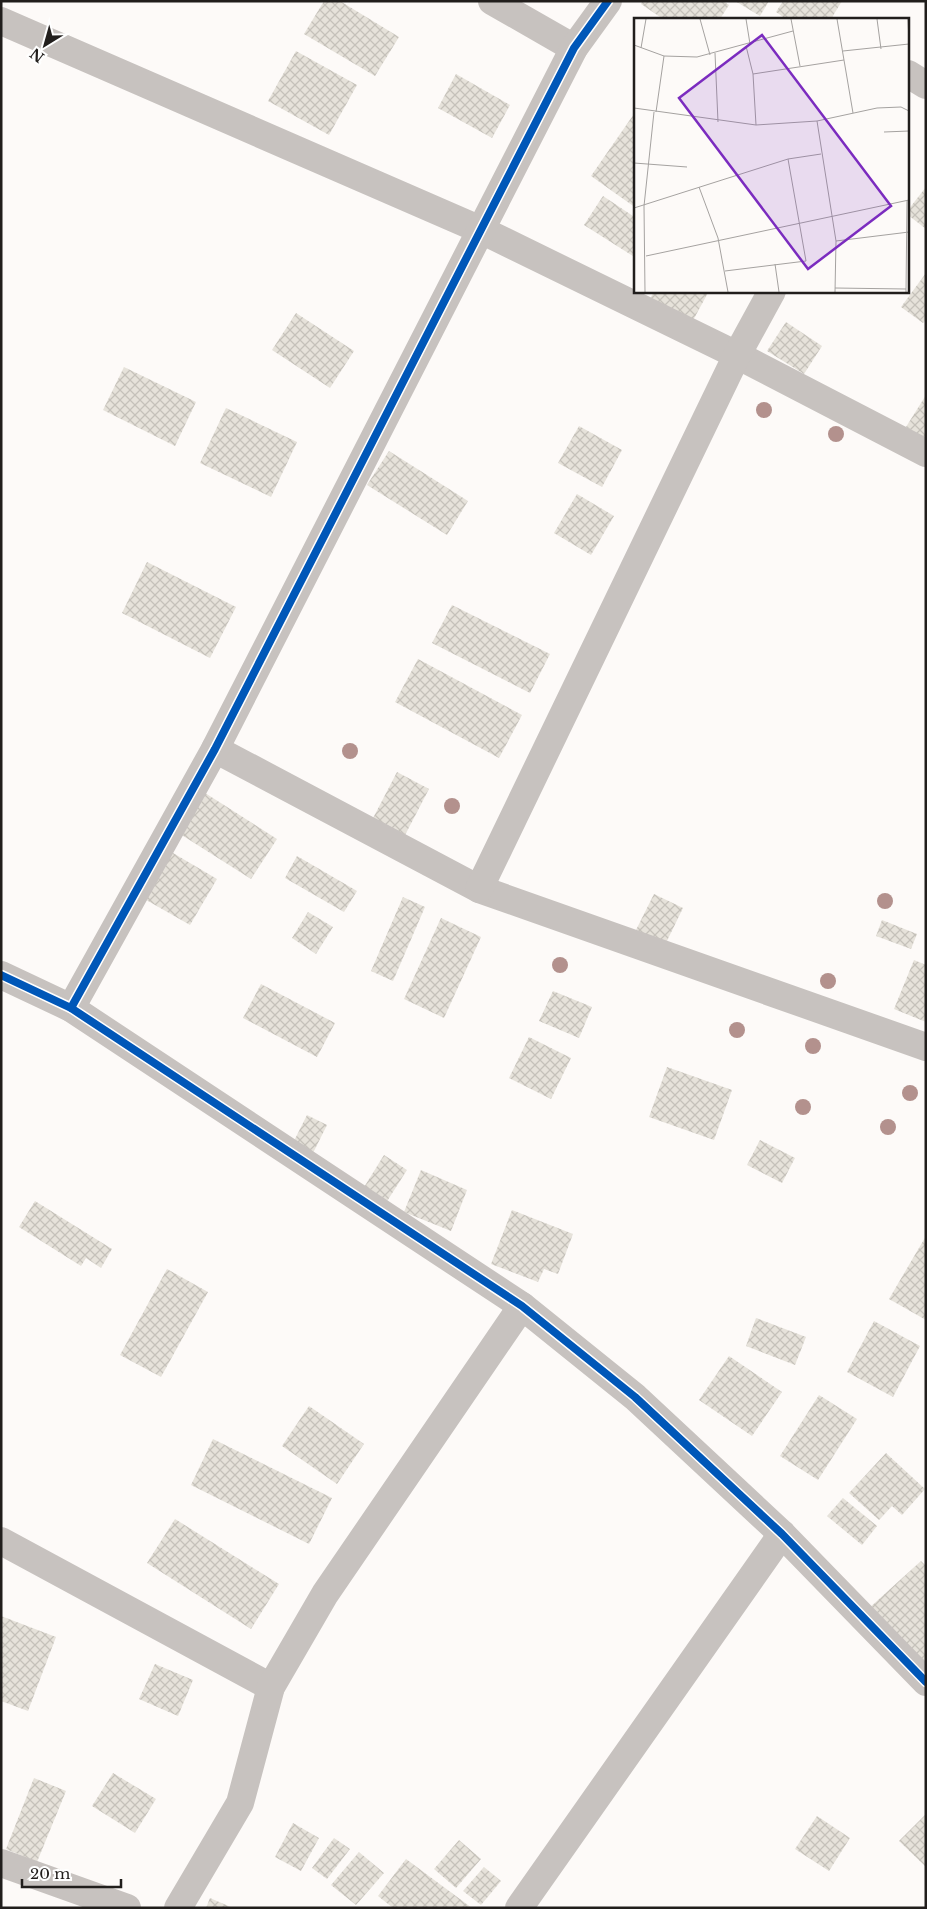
<svg xmlns="http://www.w3.org/2000/svg" width="927" height="1909" viewBox="0 0 927 1909" font-family="'Libre Baskerville',serif">
	<style>
		.building { fill: url(#building-cross-hatch) }
		.lines { fill: none; stroke-linecap: round; stroke-linejoin: round }
		.street { stroke: #c7c2bf; stroke-width: 28 }
		.cycleway-casing { stroke: #fff; stroke-width: 11 }
		.cycleway { stroke: #0057b8; stroke-width: 8 }
		.tree { fill: #b3918d }
		.inset-road { fill: none; stroke: #a5a2a0; stroke-width: 1 }
		.view { fill: #7b2cbf; fill-opacity: 0.15; stroke: #7b2cbf; stroke-width: 2.5 }
		.inset-edge { fill: none; stroke: #211e1c; stroke-width: 2.5 }
	</style>
	<defs>
		<pattern id="building-cross-hatch" width="8" height="8" patternUnits="userSpaceOnUse" patternTransform="scale(1.25)"><rect width="8" height="8" fill="#e6e2da"/><path d="M0 0l8 8M0 8l8-8" fill="none" stroke="#c5c1ba"/></pattern>
	</defs>
	<rect width="100%" height="100%" fill="#fdfaf8"/>
	<g class="building">
		<polygon points="324,1 340,1 399,37 375,76 304,34"/>
		<polygon points="642,1 723,1 729,5 720,19 663,19 641,4"/>
		<polygon points="735,1 769,1 760,16"/>
		<polygon points="783,1 842,1 831,19 786,19 776,12"/>
		<polygon points="296,51 357,85 329,135 268,101"/>
		<polygon points="456,74 510,105 492,138 438,108"/>
		<polygon points="636,111 636,208 591,176"/>
		<polygon points="926,187 926,229 908,215 908,210"/>
		<polygon points="603,196 636,218 636,258 584,225"/>
		<polygon points="926,273 926,320 923,323 901,307"/>
		<polygon points="654,291 709,291 691,324 649,301"/>
		<polygon points="296,313 354,351 330,388 272,350"/>
		<polygon points="786,322 822,346 804,374 767,351"/>
		<polygon points="124,367 196,402 175,446 103,410"/>
		<polygon points="926,395 926,440 906,427"/>
		<polygon points="226,408 297,442 271,497 200,463"/>
		<polygon points="579,426 622,450 602,487 558,463"/>
		<polygon points="389,451 468,501 447,535 367,485"/>
		<polygon points="577,494 614,516 591,555 554,533"/>
		<polygon points="147,562 236,607 210,658 122,613"/>
		<polygon points="452,605 550,654 530,693 432,643"/>
		<polygon points="418,659 522,715 499,758 395,702"/>
		<polygon points="397,772 429,789 403,839 371,822"/>
		<polygon points="202,791 277,839 251,879 177,832"/>
		<polygon points="168,850 217,879 190,925 141,897"/>
		<polygon points="297,856 357,891 344,912 285,878"/>
		<polygon points="654,894 683,908 665,945 636,930"/>
		<polygon points="403,897 425,907 393,981 371,971"/>
		<polygon points="308,912 333,927 316,954 292,938"/>
		<polygon points="441,918 481,937 444,1018 404,999"/>
		<polygon points="882,920 917,934 911,949 876,936"/>
		<polygon points="914,960 926,965 926,1022 894,1009"/>
		<polygon points="261,984 335,1023 317,1057 243,1018"/>
		<polygon points="553,991 592,1007 579,1038 539,1021"/>
		<polygon points="529,1037 571,1058 551,1099 509,1078"/>
		<polygon points="667,1067 732,1090 714,1140 649,1117"/>
		<polygon points="307,1115 327,1125 311,1157 291,1147"/>
		<polygon points="760,1140 795,1158 782,1183 747,1165"/>
		<polygon points="384,1155 407,1170 384,1206 361,1192"/>
		<polygon points="421,1170 467,1190 451,1231 404,1212"/>
		<polygon points="35,1201 112,1249 101,1268 86,1258 81,1266 19,1227"/>
		<polygon points="512,1210 573,1234 558,1274 544,1269 538,1282 491,1264"/>
		<polygon points="926,1236 926,1320 889,1299"/>
		<polygon points="167,1269 208,1292 161,1377 120,1355"/>
		<polygon points="756,1318 806,1337 795,1365 746,1346"/>
		<polygon points="874,1321 920,1346 893,1397 847,1372"/>
		<polygon points="729,1356 782,1392 752,1436 699,1400"/>
		<polygon points="819,1395 857,1419 818,1480 780,1456"/>
		<polygon points="309,1406 364,1444 337,1484 282,1446"/>
		<polygon points="213,1439 332,1498 309,1544 191,1485"/>
		<polygon points="886,1453 925,1489 902,1515 892,1506 879,1520 849,1493"/>
		<polygon points="843,1498 877,1526 862,1545 827,1516"/>
		<polygon points="175,1519 279,1584 251,1629 147,1563"/>
		<polygon points="921,1561 926,1566 926,1677 867,1610"/>
		<polygon points="1,1616 56,1637 28,1711 1,1701"/>
		<polygon points="155,1664 193,1680 178,1716 139,1699"/>
		<polygon points="113,1773 156,1799 135,1833 92,1806"/>
		<polygon points="34,1778 66,1791 37,1862 6,1849"/>
		<polygon points="926,1814 926,1867 899,1841"/>
		<polygon points="817,1816 850,1838 829,1871 795,1849"/>
		<polygon points="293,1823 319,1838 301,1871 275,1857"/>
		<polygon points="334,1838 350,1849 327,1879 312,1868"/>
		<polygon points="459,1840 481,1859 456,1888 434,1869"/>
		<polygon points="359,1852 384,1873 356,1905 331,1885"/>
		<polygon points="406,1859 472,1908 393,1908 378,1896"/>
		<polygon points="484,1867 501,1881 481,1905 463,1891"/>
		<polygon points="210,1898 233,1908 206,1908"/>
	</g>
	<g class="lines">
		<g class="street">
			<polyline points="492,1 574,48"/>
			<polyline points="1,21 481,230 737,355 926,453"/>
			<polyline points="908,74 926,85"/>
			<polyline points="215,749 479,889 926,1047"/>
			<polyline points="479,889 737,355 772,291"/>
			<polyline points="1,975 71,1008 522,1306 635,1397 782,1534 926,1682"/>
			<polyline points="71,1008 215,749 574,48 608,1"/>
			<polyline points="1,1541 271,1687"/>
			<polyline points="1,1863 127,1908"/>
			<polyline points="178,1908 240,1803 271,1687 325,1594 522,1306"/>
			<polyline points="519,1908 782,1534"/>
		</g>
		<g class="cycleway-casing">
			<g id="cycleway">
				<polyline points="1,975 71,1008 522,1306 635,1397 782,1534 926,1682"/>
				<polyline points="71,1008 215,749 574,48 608,1"/>
			</g>
		</g>
		<use href="#cycleway" class="cycleway"/>
	</g>
	<g class="tree">
		<circle cx="764" cy="410" r="8"/>
		<circle cx="836" cy="434" r="8"/>
		<circle cx="350" cy="751" r="8"/>
		<circle cx="452" cy="806" r="8"/>
		<circle cx="885" cy="901" r="8"/>
		<circle cx="560" cy="965" r="8"/>
		<circle cx="828" cy="981" r="8"/>
		<circle cx="737" cy="1030" r="8"/>
		<circle cx="813" cy="1046" r="8"/>
		<circle cx="910" cy="1093" r="8"/>
		<circle cx="803" cy="1107" r="8"/>
		<circle cx="888" cy="1127" r="8"/>
	</g>
	<g transform="translate(634 18)">
		<rect width="275" height="275" fill="#fdfaf8"/>
		<path class="inset-road" d="M66,1L76,37M112,1L116,26M157,1L166,48M203,1L219,95M243,1L247,31M274,1L275,24M0,27L30,38L63,39L159,13M112,28L119,56L122,107M7,30L12,1M209,33L275,26M81,35L84,104M119,56L210,42M0,90L122,107L183,103L243,90L267,89L275,93M22,94L30,38M183,103L202,223L201,274M250,114L275,113M0,145L53,149M65,169L84,220L94,274M0,190L154,141L187,136M202,223L275,214M12,238L275,182M141,246L145,274M91,253L172,243L154,141M201,270L272,271M11,274L10,188L20,94M272,274L273,182"/>
		<path class="view" d="M128,17L257,188L174,251L45,80Z"/>
		<rect width="275" height="275" class="inset-edge"/>
	</g>
	<rect width="927" height="1909" fill="none" stroke="#211e1c" stroke-width="5"/>
	<g transform="translate(45 45) rotate(217)" stroke="#ffffff" stroke-width="4" paint-order="stroke">
	<path d="M0-4L9 19L0 12L-9 19Z" fill="#211e1c"/>
	<text y="-8" font-size="14" font-weight="bold" text-anchor="middle" fill="#211e1c">N</text>
	</g>
	<path d="M22 1879v8h99v-8" fill="none" stroke="#211e1c" stroke-width="2.5"/>
	<text x="30" y="1879" font-size="15" fill="#211e1c" stroke="#ffffff" stroke-width="4" paint-order="stroke">20 m</text>
</svg>
